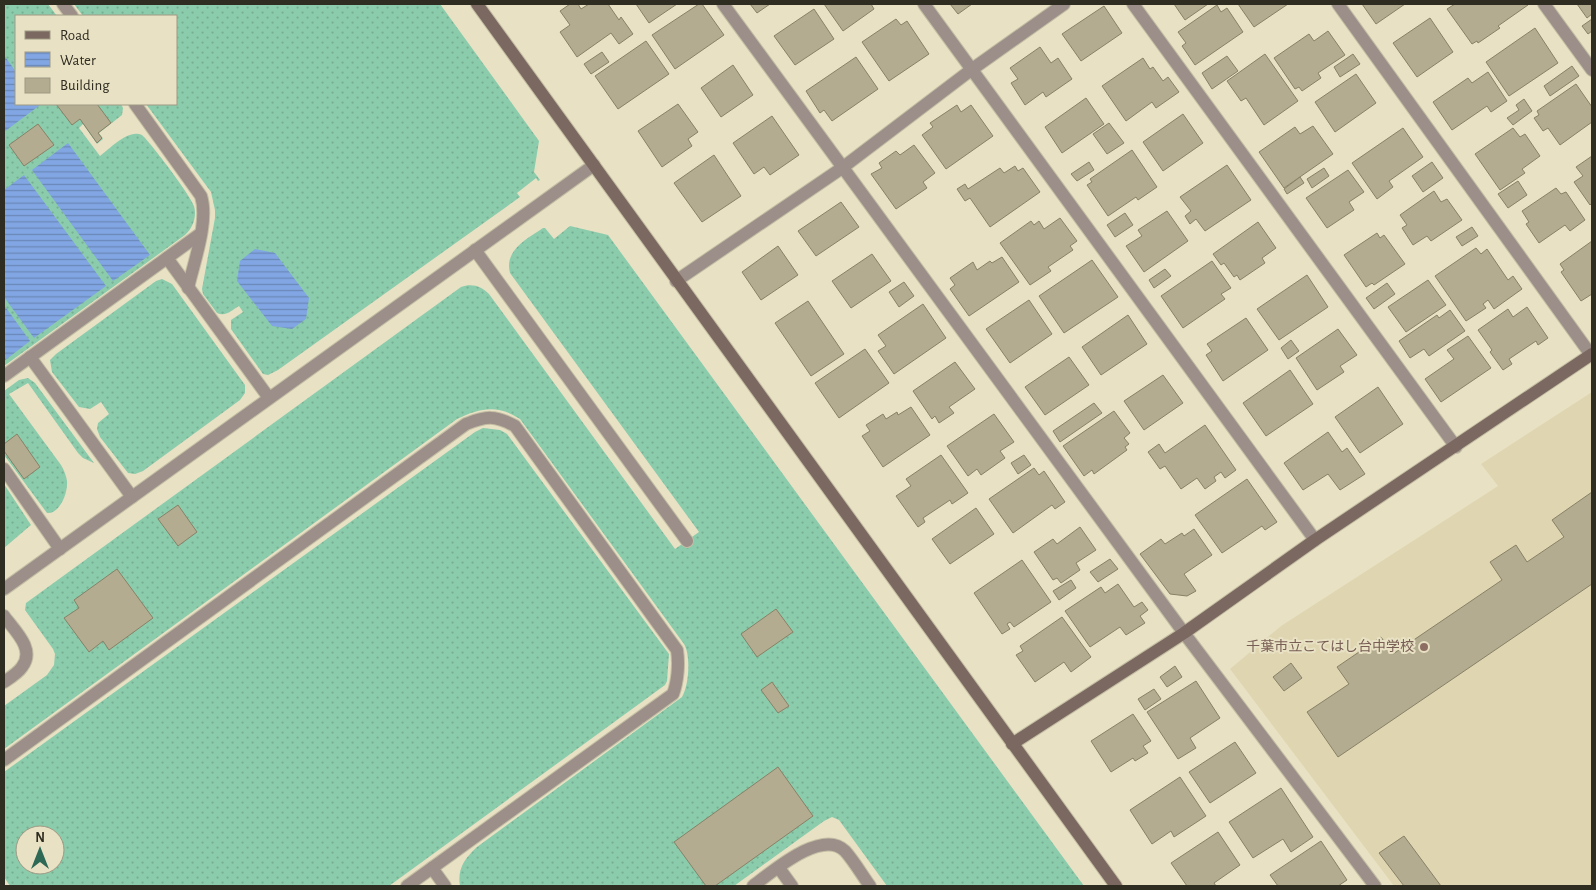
<svg xmlns="http://www.w3.org/2000/svg" width="1596" height="890" viewBox="0 0 1596 890" font-family="'Alegreya Sans','Noto Sans JP',sans-serif">
	<style>
		.built { fill: #dfd6b1 }
		.grass { fill: url(#grass-dots); fill-rule: evenodd }
		.water { fill: url(#water-rules) }
		.building { fill: #b3ac90; stroke: #888166 }
		.lines { fill: none; stroke-linecap: round; stroke-linejoin: round }
		.lane-casing { stroke: #c3bda3; stroke-width: 14 }
		.street-casing { stroke: #c3bda3; stroke-width: 14 }
		.secondary-casing { stroke: #c3bda3; stroke-width: 14 }
		.lane { stroke: #9c8f8a; stroke-width: 12 }
		.street { stroke: #9c8f8a; stroke-width: 12 }
		.secondary { stroke: #7b6860; stroke-width: 12 }
		.education-dot { fill: #8d6e63; stroke: #e8e1c4; stroke-width: 2 }
		.labels { text-anchor: middle; dominant-baseline: central; stroke-width: 4; stroke-linejoin: round; paint-order: stroke }
		.education-label { font-size: 14px; fill: #785e54; stroke: #e8e1c4; text-anchor: end }
	</style>
	<defs>
		<pattern id="grass-dots" width="8" height="8" patternUnits="userSpaceOnUse" patternTransform="scale(1.25)"><rect width="8" height="8" fill="#8bccac"/><path d="M2 2h.1M6 6h.1" fill="none" stroke="#78af94" stroke-width="1.8" stroke-linecap="round"/></pattern>
		<pattern id="water-rules" width="6" height="5" patternUnits="userSpaceOnUse" patternTransform="scale(1.25)"><rect width="6" height="5" fill="#81a6e3"/><path d="M0 2.5h6" fill="none" stroke="#6a87b8"/></pattern>
	</defs>
	<rect width="100%" height="100%" fill="#e8e1c4"/>
	<polygon class="built" points="1592,392 1592,886 1394,886 1230,669 1281,626 1498,486 1481,464"/>
	<g class="grass">
		<path d="M4,4H48L57,16H16V104H121L123,108L122,115L99,133L103,139L97,144L83,124L79,128L100,156C111,148 128,129 142,135C151,143 191,196 194,206C197,216 193,228 185,235L4,366Z"/>
		<path d="M74,4H440L539,141L534,172L540,180L538,181L536,178L517,193L520,197L278,370L268,375L263,374L231,329V320L243,312L239,306C232,310 226,317 217,313L203,294L202,289L215,218V210L211,192L146,104H176V16H83Z"/>
		<path d="M570,226L608,235L1084,886H887L839,820L832,817L824,821L734,886H460C457,869 465,858 477,847L682,697C689,686 691,655 684,644L520,419C497,404 480,408 457,419L4,749V706L47,675L54,665L55,654L53,649L25,610L26,603L461,287C472,283 481,286 489,294L675,549L699,532L510,273C504,250 527,239 543,228H545L554,239Z"/>
		<polygon points="162,279 172,284 245,385 245,393 240,400 143,471 135,474 128,473 100,437 97,429 98,423 109,414 101,402 90,409 79,407 52,372 50,360 56,354 156,281"/>
		<path d="M28,378L35,383L94,463L83,458L78,453L28,383L9,394L61,465C64,470 66,475 67,481C68,493 60,514 47,513L4,455V391L19,380Z"/>
		<path d="M483,428L500,430L507,434L669,654L667,681L665,685L389,886H10L4,877V772L475,432ZM25,835H55V865H25Z"/>
		<polygon points="4,484 31,525 4,548"/>
	</g>
	<g class="water">
		<polygon points="4,55 16,72 16,104 39,104 40,105 4,132"/>
		<polygon points="68,143 150,255 113,281 32,170"/>
		<polygon points="24,175 106,286 34,338 4,297 4,190"/>
		<polygon points="255,249 275,253 309,298 306,319 292,329 272,326 237,281 240,261"/>
		<polygon points="4,305 30,341 4,361"/>
	</g>
	<g class="building">
		<polygon points="570,4 578,4 581,9 589,4 608,4 619,20 621,17 633,34 619,44 611,33 577,57 560,32 570,25 560,11"/>
		<polygon points="636,4 677,4 649,23"/>
		<polygon points="699,4 702,4 724,35 675,69 652,35"/>
		<polygon points="750,4 770,4 757,13"/>
		<polygon points="824,4 871,4 874,9 843,31"/>
		<polygon points="950,4 972,4 958,14"/>
		<polygon points="1174,4 1208,4 1185,20"/>
		<polygon points="1238,4 1288,4 1254,27"/>
		<polygon points="1362,4 1405,4 1376,24"/>
		<polygon points="1455,4 1527,4 1528,5 1498,26 1500,28 1478,43 1477,41 1472,44 1447,9"/>
		<polygon points="1577,4 1592,4 1592,14 1587,18"/>
		<polygon points="1217,5 1221,12 1227,8 1243,32 1195,65 1182,46 1186,43 1178,32"/>
		<polygon points="1104,6 1122,33 1081,61 1062,34"/>
		<polygon points="814,9 834,39 795,65 774,36"/>
		<polygon points="1430,18 1453,52 1417,77 1393,43"/>
		<polygon points="896,19 901,25 907,21 929,54 889,81 862,42"/>
		<polygon points="1592,19 1592,31 1588,34 1582,26"/>
		<polygon points="1535,28 1558,63 1509,96 1486,62"/>
		<polygon points="1328,31 1345,55 1318,73 1321,78 1302,91 1299,87 1295,89 1274,58 1309,34 1314,41"/>
		<polygon points="646,41 669,74 618,109 595,76"/>
		<polygon points="1040,47 1051,63 1058,58 1072,79 1046,97 1043,92 1025,105 1011,83 1018,79 1010,68"/>
		<polygon points="602,52 609,62 591,74 584,64"/>
		<polygon points="1265,54 1298,101 1264,125 1246,98 1241,101 1227,81"/>
		<polygon points="1353,54 1360,64 1340,77 1334,67"/>
		<polygon points="1227,56 1238,71 1212,89 1202,73"/>
		<polygon points="856,57 878,89 832,121 824,110 820,113 806,91"/>
		<polygon points="1143,58 1150,69 1153,67 1163,81 1168,77 1179,92 1156,108 1152,102 1126,121 1102,86"/>
		<polygon points="733,65 753,95 721,117 701,88"/>
		<polygon points="1572,66 1579,76 1550,96 1544,86"/>
		<polygon points="1488,72 1507,101 1491,112 1487,106 1452,130 1433,102 1468,78 1472,83"/>
		<polygon points="1356,74 1376,103 1335,132 1315,102"/>
		<polygon points="1576,84 1592,107 1592,122 1560,145 1548,128 1543,131 1534,118 1539,115 1537,111"/>
		<polygon points="1086,98 1104,124 1062,153 1045,127"/>
		<polygon points="1524,99 1532,111 1513,125 1507,118 1519,110 1516,105"/>
		<polygon points="56,104 97,104 111,123 98,133 102,138 97,143 80,119 72,125"/>
		<polygon points="678,104 698,132 688,139 692,146 662,167 638,131"/>
		<polygon points="957,105 961,112 971,105 993,136 946,169 922,135 933,127 930,123"/>
		<polygon points="1183,114 1203,143 1163,171 1143,142"/>
		<polygon points="772,116 799,155 770,175 764,167 754,174 733,143"/>
		<polygon points="1109,123 1124,143 1107,154 1093,134"/>
		<polygon points="38,124 54,145 24,166 9,145"/>
		<polygon points="1313,126 1333,154 1284,188 1259,152 1295,127 1300,134"/>
		<polygon points="1403,128 1423,157 1389,181 1393,187 1377,199 1352,163"/>
		<polygon points="1513,128 1520,137 1525,134 1540,156 1522,169 1525,173 1500,190 1475,154"/>
		<polygon points="914,145 935,173 923,182 927,188 896,209 871,174 882,168 879,163 896,151 900,155"/>
		<polygon points="1132,150 1157,187 1138,200 1136,197 1108,216 1087,185 1092,182 1090,179"/>
		<polygon points="714,155 741,196 702,222 674,183"/>
		<polygon points="1592,156 1592,203 1590,205 1574,182 1583,176 1576,167"/>
		<polygon points="1089,162 1094,170 1077,181 1071,174"/>
		<polygon points="1432,162 1443,178 1423,192 1412,176"/>
		<polygon points="1227,165 1251,200 1205,231 1196,219 1190,224 1185,216 1191,211 1180,197"/>
		<polygon points="1015,166 1018,171 1023,168 1040,192 990,227 970,198 965,201 957,189 965,184 968,189 1000,168 1004,173"/>
		<polygon points="1324,168 1329,176 1312,188 1307,179"/>
		<polygon points="1348,170 1364,192 1349,202 1354,210 1327,228 1306,198"/>
		<polygon points="1300,177 1304,183 1287,194 1284,189"/>
		<polygon points="1518,181 1527,195 1508,208 1498,194"/>
		<polygon points="1556,188 1561,194 1566,192 1585,220 1570,231 1565,225 1539,243 1526,224 1529,222 1522,211"/>
		<polygon points="1434,191 1441,202 1447,199 1462,220 1431,241 1427,236 1413,245 1402,228 1407,225 1400,215"/>
		<polygon points="841,202 859,227 816,256 798,231"/>
		<polygon points="1167,211 1188,241 1144,272 1126,246 1142,236 1138,230"/>
		<polygon points="1125,213 1133,225 1115,237 1107,225"/>
		<polygon points="1060,218 1077,241 1070,246 1073,250 1048,267 1051,271 1030,285 1000,243 1031,221 1034,225 1039,221 1044,229"/>
		<polygon points="1258,222 1276,248 1262,258 1265,263 1240,280 1237,275 1234,277 1224,263 1221,265 1213,254"/>
		<polygon points="1472,227 1478,236 1462,246 1456,237"/>
		<polygon points="1377,233 1380,238 1384,235 1405,264 1374,285 1372,283 1366,287 1344,255"/>
		<polygon points="1592,241 1592,294 1581,301 1561,272 1564,270 1560,264"/>
		<polygon points="778,246 798,275 761,300 742,272"/>
		<polygon points="1476,248 1481,254 1487,249 1508,280 1513,276 1522,289 1494,309 1488,300 1483,304 1486,308 1466,321 1435,276"/>
		<polygon points="872,254 891,281 851,308 832,281"/>
		<polygon points="1002,257 1019,282 969,316 950,289 955,285 950,278 973,262 977,270 990,261 992,263"/>
		<polygon points="1092,260 1118,297 1064,333 1039,296"/>
		<polygon points="1212,261 1231,288 1221,294 1225,299 1183,328 1161,296"/>
		<polygon points="1165,269 1171,276 1154,288 1149,280"/>
		<polygon points="1307,275 1328,307 1279,340 1257,309"/>
		<polygon points="1428,280 1446,305 1406,332 1388,307"/>
		<polygon points="904,282 914,296 899,307 889,292"/>
		<polygon points="1387,283 1395,294 1374,309 1366,298"/>
		<polygon points="1029,300 1052,334 1010,363 986,329"/>
		<polygon points="808,301 844,354 811,376 775,323"/>
		<polygon points="923,304 946,338 894,374 878,351 886,346 878,335"/>
		<polygon points="1527,307 1548,338 1538,345 1536,341 1509,359 1512,364 1503,370 1490,352 1492,350 1478,330 1508,309 1513,317"/>
		<polygon points="1450,310 1465,331 1429,356 1424,349 1410,358 1399,341 1437,315 1439,318"/>
		<polygon points="1128,315 1147,344 1101,375 1082,347"/>
		<polygon points="1246,318 1268,350 1223,381 1206,355 1212,351 1207,344"/>
		<polygon points="1338,329 1357,355 1340,366 1344,372 1317,390 1296,358"/>
		<polygon points="1468,336 1491,368 1441,402 1425,379 1454,359 1447,350"/>
		<polygon points="1291,340 1299,351 1288,359 1281,348"/>
		<polygon points="865,349 889,383 839,418 815,383"/>
		<polygon points="1069,357 1089,385 1045,415 1025,387"/>
		<polygon points="955,362 975,389 949,407 954,413 939,423 935,416 932,419 913,391"/>
		<polygon points="1290,370 1313,404 1266,436 1243,403"/>
		<polygon points="1163,375 1183,403 1144,430 1124,401"/>
		<polygon points="1378,387 1403,424 1360,453 1335,417"/>
		<polygon points="1094,403 1102,413 1060,442 1053,431"/>
		<polygon points="911,407 930,435 883,467 862,436 870,431 866,425 883,414 886,419 897,412 898,415"/>
		<polygon points="1114,411 1130,433 1124,438 1129,444 1125,447 1127,450 1094,474 1092,470 1084,476 1063,446"/>
		<polygon points="994,414 1014,442 1000,451 1005,458 981,475 977,469 968,476 947,446"/>
		<polygon points="1205,425 1236,470 1225,478 1221,472 1214,477 1216,481 1205,489 1197,478 1181,489 1165,466 1160,469 1148,452 1159,444 1165,453"/>
		<polygon points="1328,432 1342,452 1347,448 1365,474 1340,490 1328,474 1303,490 1284,463"/>
		<polygon points="17,434 40,467 24,479 4,451 4,444"/>
		<polygon points="941,455 968,493 952,504 950,500 923,518 925,522 918,527 896,496 911,486 906,479"/>
		<polygon points="1024,455 1031,465 1018,474 1011,463"/>
		<polygon points="1034,468 1039,475 1044,471 1065,502 1055,509 1052,505 1013,533 989,499"/>
		<polygon points="1247,479 1277,522 1265,530 1262,526 1222,553 1195,515"/>
		<polygon points="1592,492 1592,584 1338,757 1307,712 1349,684 1337,667 1381,637 1393,654 1502,580 1490,562 1516,545 1527,562 1564,537 1552,520"/>
		<polygon points="178,505 197,532 178,546 158,519"/>
		<polygon points="976,508 994,534 950,564 932,539"/>
		<polygon points="1080,527 1096,550 1076,563 1080,570 1061,583 1057,578 1053,580 1034,552 1053,539 1057,544"/>
		<polygon points="1194,529 1212,555 1184,574 1196,591 1187,596 1170,594 1140,554 1161,539 1165,544 1182,533 1184,536"/>
		<polygon points="1110,559 1118,569 1098,582 1090,572"/>
		<polygon points="1022,560 1051,602 1014,627 1010,622 1007,624 1010,629 1002,634 974,593"/>
		<polygon points="117,569 153,618 109,650 103,641 89,652 64,618 79,608 74,600"/>
		<polygon points="1071,580 1076,588 1059,600 1053,591"/>
		<polygon points="1118,584 1134,607 1142,602 1148,610 1140,616 1145,623 1126,635 1120,627 1090,647 1065,611 1101,587 1105,593"/>
		<polygon points="776,609 793,632 757,657 741,634"/>
		<polygon points="1062,617 1091,657 1071,672 1064,662 1035,682 1016,655 1023,651 1020,646"/>
		<polygon points="1291,663 1302,678 1284,691 1273,677"/>
		<polygon points="1175,666 1182,677 1167,687 1160,677"/>
		<polygon points="1196,681 1220,718 1190,738 1196,748 1178,759 1147,712"/>
		<polygon points="772,682 789,706 778,713 761,690"/>
		<polygon points="1154,689 1161,699 1145,710 1138,699"/>
		<polygon points="1133,714 1151,741 1143,746 1148,753 1135,761 1133,758 1111,772 1091,741"/>
		<polygon points="1235,742 1256,773 1210,803 1189,772"/>
		<polygon points="778,767 813,816 715,886 706,886 674,842"/>
		<polygon points="1180,777 1206,816 1174,837 1171,831 1152,844 1130,810"/>
		<polygon points="1281,788 1313,837 1291,852 1283,839 1253,858 1229,822"/>
		<polygon points="1218,832 1240,865 1214,883 1216,886 1187,886 1171,863"/>
		<polygon points="1404,836 1441,886 1404,886 1379,853"/>
		<polygon points="1321,841 1347,880 1338,886 1278,886 1270,875"/>
	</g>
	<g class="lines">
		<g class="lane-casing">
			<g id="lane">
				<polyline points="63,4 72,16"/>
				<path d="M135,104L201,196C209,221 194,262 188,288"/>
				<polyline points="475,250 687,541"/>
				<polyline points="167,258 269,398"/>
				<polyline points="30,357 132,497"/>
				<polyline points="4,376 200,234"/>
				<polyline points="4,469 60,549"/>
				<polyline points="4,589 594,165"/>
				<path d="M4,616C14,630 36,649 22,667C18,673 10,678 4,682"/>
				<path d="M4,760L466,424C486,416 495,415 515,426L677,650C679,663 678,681 673,694L407,886"/>
				<polyline points="432,868 445,886"/>
				<polyline points="779,868 792,886"/>
				<path d="M753,886C772,872 822,828 845,851C854,861 862,875 870,886"/>
			</g>
		</g>
		<g class="street-casing">
			<g id="street">
				<polyline points="723,4 1184,633 1375,886"/>
				<polyline points="924,4 1315,540"/>
				<polyline points="1133,4 1456,447"/>
				<polyline points="1338,4 1591,355"/>
				<polyline points="1544,4 1592,70"/>
				<polyline points="676,281 842,168 971,70 1064,4"/>
			</g>
		</g>
		<g class="secondary-casing">
			<g id="secondary">
				<polyline points="477,4 1116,886"/>
				<polyline points="1012,744 1184,633 1315,540 1592,354"/>
			</g>
		</g>
		<use href="#lane" class="lane"/>
		<use href="#street" class="street"/>
		<use href="#secondary" class="secondary"/>
	</g>
	<circle class="education-dot" cx="1424" cy="647" r="5"/>
	<g class="labels">
		<g class="education-label">
			<text x="1414" y="647">千葉市立こてはし台中学校</text>
		</g>
	</g>
	<rect width="1596" height="890" fill="none" stroke="#2f2c21" stroke-width="10"/>
	<rect x="15" y="15" width="162" height="90" fill="#e8e1c4" stroke="#9e9983"/>
	<rect x="25" y="31" width="25" height="8" fill="#7b6860" stroke="#9e9983"/>
	<text x="60" y="40" font-size="15" fill="#2f2c21">Road</text>
	<rect x="25" y="52" width="25" height="15" fill="url(#water-rules)" stroke="#9e9983"/>
	<text x="60" y="65" font-size="15" fill="#2f2c21">Water</text>
	<rect x="25" y="78" width="25" height="15" fill="#b3ac90" stroke="#9e9983"/>
	<text x="60" y="90" font-size="15" fill="#2f2c21">Building</text>
	<g transform="translate(40 850)"><circle r="24" fill="#e8e1c4" stroke="#9e9983"/>
	<path d="M0-4L9 19L0 12L-9 19Z" fill="#2d6955"/>
	<text y="-8" font-size="14" font-weight="bold" text-anchor="middle" fill="#2f2c21">N</text>
	</g>
</svg>
